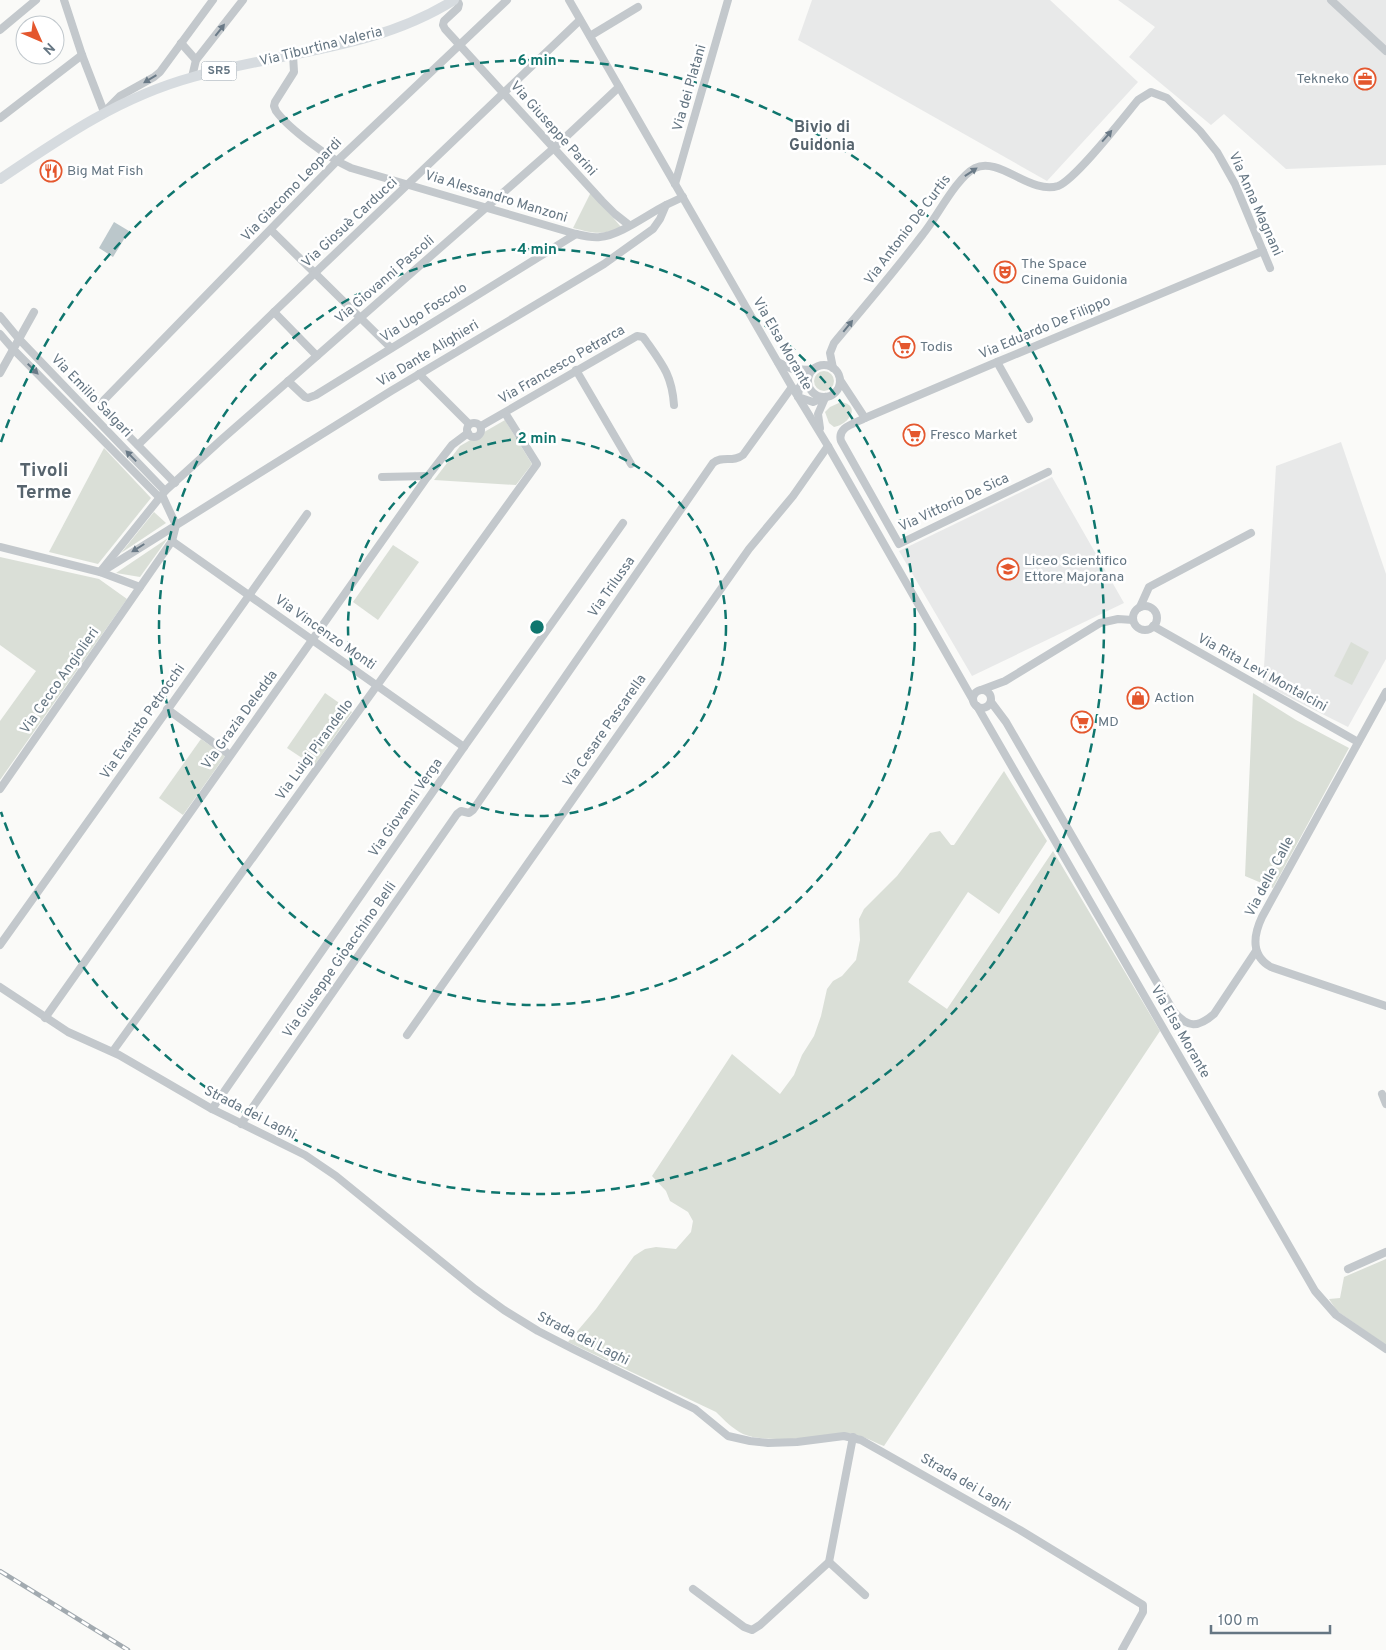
<svg xmlns="http://www.w3.org/2000/svg" width="1386" height="1650" viewBox="0 0 1386 1650" font-family="Overpass,sans-serif">
	<style>
		.built { fill: #e8e9e9 }
		.green { fill: #dadfd7 }
		.water { fill: #bbc7cb }
		.lines { fill: none; stroke-linecap: round; stroke-linejoin: round }
		.minor { stroke: #c3c8cc; stroke-width: 8 }
		.major { stroke: #d6dbdf; stroke-width: 10 }
		.rail-casing { stroke: #a2aab0; stroke-width: 4.5 }
		.rail { stroke: #fff; stroke-width: 2.5; stroke-dasharray: 8; stroke-linecap: butt }
		.oneway { fill: #6a7a87 }
		.ring { fill: none; stroke: #0f766e; stroke-width: 2.5; stroke-dasharray: 9 6 }
		.labels { text-anchor: middle; dominant-baseline: central; stroke-width: 5; stroke-linejoin: round; paint-order: stroke }
		.shield { fill: #fff; stroke: #939fa8; stroke-width: 1 }
		.shield-label { font-size: 12px; font-weight: bold; fill: #657683 }
		.street-label { font-size: 14px; fill: #657683; stroke: #fff }
		.poi-label { font-size: 14px; fill: #657683; stroke: #fff; text-anchor: start }
		.quarter-label { font-size: 16px; font-weight: bold; fill: #57646e; stroke: #fff }
		.district-label { font-size: 19px; font-weight: bold; fill: #57646e; stroke: #fff }
		.centre { fill: #0f766e; stroke: #fff; stroke-width: 2.5 }
		.ring-label { font-size: 15px; text-anchor: middle; font-weight: bold; fill: #0f766e; stroke: #fff; stroke-width: 5; stroke-linejoin: round; paint-order: stroke }
	</style>
	<rect width="100%" height="100%" fill="#fafaf8"/>
	<g class="built">
		<polygon points="812,0 1050,0 1138,82 1047,181 798,40"/>
		<polygon points="1118,0 1386,0 1386,165 1286,169 1224,114 1211,125 1129,57 1155,27"/>
		<polygon points="1341,442 1386,574 1386,659 1348,727 1263,684 1276,466"/>
		<polygon points="1052,477 1124,603 972,676 899,551"/>
	</g>
	<g class="green">
		<path d="M591,192L621,227C602,236 593,233 573,228Z"/>
		<circle cx="824" cy="381" r="10"/>
		<path d="M841,402C861,405 850,424 834,427L829,423L825,412L830,407Z"/>
		<polygon points="505,420 532,464 516,485 434,480 460,446"/>
		<polygon points="104,448 151,498 98,564 49,552"/>
		<polygon points="154,512 166,523 121,553"/>
		<polygon points="168,538 140,577 116,573"/>
		<polygon points="393,545 419,562 378,620 353,602"/>
		<polygon points="0,557 99,579 127,599 0,780 0,721 36,671 0,645"/>
		<polygon points="1351,642 1369,652 1352,685 1334,676"/>
		<polygon points="325,693 352,712 314,766 287,748"/>
		<polygon points="1253,693 1296,720 1349,748 1273,888 1245,876"/>
		<polygon points="201,739 225,756 183,815 159,798"/>
		<path d="M1004,771L1047,841L999,914L968,892L908,982L947,1009L1053,851L1160,1031L884,1446C871,1441 857,1432 843,1433C836,1433 828,1436 820,1437C800,1439 762,1442 743,1434C733,1429 724,1420 716,1412L568,1342L596,1309L634,1256L645,1249L656,1247L676,1249L691,1232L693,1221L688,1212L670,1201L666,1191L652,1176L732,1054L780,1094L794,1075L802,1055L814,1036L821,1016L827,989L833,981L842,976L856,960L860,940L859,919L864,909L897,876L930,833L940,831L951,845H954Z"/>
		<polygon points="1386,1259 1386,1345 1337,1311 1329,1299 1340,1298 1344,1277"/>
	</g>
	<polygon class="water" points="114,222 129,231 113,257 99,248"/>
	<g class="lines">
		<g class="minor">
			<polyline points="64,0 82,55 104,112 120,96 154,77 160,72 213,0"/>
			<polyline points="457,0 459,4 458,8 444,21 443,25 445,29 602,201 615,214 629,225"/>
			<polyline points="569,0 792,387 828,446 973,700"/>
			<polyline points="1331,0 1386,51"/>
			<polyline points="0,30 36,0"/>
			<polyline points="590,36 638,7"/>
			<polyline points="181,43 196,60"/>
			<path d="M293,55L294,72L275,102L274,106L276,111C289,129 330,159 351,168L576,234C584,236 592,238 600,237C619,236 648,214 666,205"/>
			<polyline points="192,77 196,60 243,0"/>
			<polyline points="0,118 82,55"/>
			<polyline points="675,184 728,0"/>
			<polyline points="271,230 391,348"/>
			<polyline points="274,312 317,356"/>
			<polyline points="0,316 19,339 165,491"/>
			<polyline points="0,334 13,349 159,497"/>
			<polyline points="778,362 792,369 812,370"/>
			<polyline points="997,362 1029,419"/>
			<circle cx="824" cy="381" r="16"/>
			<path d="M833,368L830,353L834,343C864,307 895,271 923,234C937,217 956,178 975,168C999,156 1031,195 1058,186C1076,179 1123,118 1138,100L1151,92L1167,98L1200,131L1217,152L1235,184L1270,268"/>
			<polyline points="576,370 631,464"/>
			<polyline points="0,373 34,312"/>
			<polyline points="419,374 469,424"/>
			<polyline points="808,376 799,388 798,397 813,402 825,397"/>
			<path d="M840,380L865,418C854,424 837,427 841,441L899,544L1048,472"/>
			<polyline points="288,381 305,397 308,398 316,395 576,234"/>
			<polyline points="865,418 997,362 1263,251"/>
			<circle cx="474" cy="430" r="7"/>
			<path d="M481,426L637,336L643,337L646,341C663,365 672,376 674,405"/>
			<polyline points="820,428 818,414 825,398"/>
			<polyline points="138,445 274,312 580,20"/>
			<polyline points="382,477 428,476"/>
			<polyline points="175,483 105,412 102,404 104,400 337,161 507,0"/>
			<polyline points="172,541 464,747"/>
			<polyline points="0,547 100,572 140,587"/>
			<polyline points="106,569 391,391 604,264 653,229 660,219 666,205 683,197"/>
			<polyline points="100,572 165,491 221,440 554,148 619,87"/>
			<circle cx="1145" cy="618" r="12"/>
			<polyline points="1140,607 1149,587 1251,533"/>
			<polyline points="1153,626 1358,742"/>
			<polyline points="981,690 1005,681 1100,623 1118,619 1133,620"/>
			<circle cx="982" cy="699" r="9"/>
			<path d="M1386,692L1262,917C1253,936 1251,956 1271,967L1386,1006"/>
			<path d="M991,702L1006,722L1042,784L1174,1012C1188,1028 1198,1028 1214,1014L1256,951"/>
			<polyline points="977,706 1315,1291 1336,1315 1386,1349"/>
			<polyline points="167,709 230,755"/>
			<polyline points="0,789 172,541 176,525 162,495"/>
			<polyline points="0,945 307,514"/>
			<polyline points="0,987 68,1032 119,1055 212,1109 305,1155 336,1176 475,1289 504,1310 538,1331 573,1349 695,1409 728,1436 750,1441 768,1443 797,1442 844,1436 861,1440 1020,1530 1143,1605 1143,1612 1122,1650"/>
			<polyline points="45,1018 428,476 452,445 468,433"/>
			<polyline points="407,1035 749,549 793,496 828,446"/>
			<polyline points="113,1051 537,464 505,413"/>
			<polyline points="1382,1094 1386,1104"/>
			<polyline points="212,1109 464,747 623,523"/>
			<path d="M241,1124L457,814L461,811L469,813L473,810L713,463C722,455 733,463 743,455L792,387"/>
			<polyline points="1348,1269 1386,1252"/>
			<polyline points="829,1562 865,1595"/>
			<polyline points="693,1589 744,1627 752,1630 760,1625 829,1562 853,1437"/>
		</g>
		<path class="major" d="M0,179C62,137 120,97 193,77C280,52 375,50 454,0"/>
		<g class="rail-casing">
			<polyline id="rail" points="0,1571 128,1650"/>
		</g>
		<use href="#rail" class="rail"/>
	</g>
	<defs><path id="oneway-solid" d="M-6-.8H1V-3.2L6.5 0L1 3.2V.8H-6Z" transform="scale(1.25)"/></defs>
	<g class="oneway">
		<use href="#oneway-solid" transform="translate(220 30) rotate(-52)"/>
		<use href="#oneway-solid" transform="translate(150 79) rotate(149)"/>
		<use href="#oneway-solid" transform="translate(1107 136) rotate(-49)"/>
		<use href="#oneway-solid" transform="translate(971 172) rotate(-34)"/>
		<use href="#oneway-solid" transform="translate(848 326) rotate(-51)"/>
		<use href="#oneway-solid" transform="translate(33 369) rotate(45)"/>
		<use href="#oneway-solid" transform="translate(131 456) rotate(-134)"/>
		<use href="#oneway-solid" transform="translate(138 548) rotate(148)"/>
	</g>
	<g class="ring">
		<circle cx="537" cy="627" r="189"/>
		<circle cx="537" cy="627" r="378"/>
		<path d="M1 442A567 567 0 1 1 1 812"/>
	</g>
	<defs>
		<g id="office-ring" transform="scale(1.125)"><circle r="9.5" fill="#fff" stroke="#e4572e" stroke-width="1.5"/><path d="M-6-3h4V-5.5h4V-3h4V5H-6ZM-1-4.5V-3h2v-1.5ZM-6 0V1H6V0Z" fill="#e4572e"/></g>
		<g id="restaurant-ring" transform="scale(1.125)"><circle r="9.5" fill="#fff" stroke="#e4572e" stroke-width="1.5"/><path d="M-5-6h1v4h1v-4h1v4h1v-4h1v5L-1.5 .5V6h-2V.5L-5-1ZM5-6V6H3V1.5H1.5Q1.5-4 5-6Z" fill="#e4572e"/></g>
		<g id="theatre-ring" transform="scale(1.125)"><circle r="9.5" fill="#fff" stroke="#e4572e" stroke-width="1.5"/><path d="M-5-5.5Q0-4 5-5.5V0Q5 5 0 6Q-5 5-5 0ZM-3.3-2.5H-1v1.5H-3.3ZM1-2.5H3.3v1.5H1ZM-2.8 1Q0 5.5 2.8 1Z" fill="#e4572e"/></g>
		<g id="supermarket-ring" transform="scale(1.125)"><circle r="9.5" fill="#fff" stroke="#e4572e" stroke-width="1.5"/><path d="M-6-5.5h2.5l.6 2H6L4.5 2H-2.5L-4.4-4H-6ZM-1.5 3.2a1.3 1.3 0 1 0 .1 0ZM3 3.2a1.3 1.3 0 1 0 .1 0Z" fill="#e4572e"/></g>
		<g id="school-ring" transform="scale(1.125)"><circle r="9.5" fill="#fff" stroke="#e4572e" stroke-width="1.5"/><path d="M0-5L7-2L0 1L-7-2ZM-4 1L0 2.5L4 1V4Q0 6-4 4Z" fill="#e4572e"/></g>
		<g id="shop-ring" transform="scale(1.125)"><circle r="9.5" fill="#fff" stroke="#e4572e" stroke-width="1.5"/><path d="M-5-2.5h2.3a2.7 3.5 0 0 1 5.4 0H5L5.5 6h-11ZM-1.5-2.5h3a1.5 2.3 0 0 0-3 0Z" fill="#e4572e"/></g>
	</defs>
	<g fill-rule="evenodd">
		<use href="#office-ring" x="1365" y="79"/>
		<use href="#restaurant-ring" x="51" y="171"/>
		<use href="#theatre-ring" x="1005" y="272"/>
		<use href="#supermarket-ring" x="904" y="347"/>
		<use href="#supermarket-ring" x="914" y="435"/>
		<use href="#school-ring" x="1008" y="569"/>
		<use href="#shop-ring" x="1138" y="698"/>
		<use href="#supermarket-ring" x="1082" y="722"/>
	</g>
	<g class="labels">
		<rect class="shield" x="201.5" y="61.5" width="35" height="19" rx="4"/>
		<g class="shield-label">
			<text x="219" y="71">SR5</text>
		</g>
		<g class="street-label">
			<text transform="translate(321 47) rotate(-14)">Via Tiburtina Valeria</text>
			<text transform="translate(690 88) rotate(-74)">Via dei Platani</text>
			<text transform="translate(553 129) rotate(48)">Via Giuseppe Parini</text>
			<text transform="translate(292 190) rotate(-46)">Via Giacomo Leopardi</text>
			<text transform="translate(496 197) rotate(17)">Via Alessandro Manzoni</text>
			<text transform="translate(1255 204) rotate(66)">Via Anna Magnani</text>
			<text transform="translate(350 223) rotate(-43)">Via Giosuè Carducci</text>
			<text transform="translate(908 230) rotate(-53)">Via Antonio De Curtis</text>
			<text transform="translate(385 280) rotate(-41)">Via Giovanni Pascoli</text>
			<text transform="translate(424 313) rotate(-32)">Via Ugo Foscolo</text>
			<text transform="translate(1045 328) rotate(-23)">Via Eduardo De Filippo</text>
			<text transform="translate(782 344) rotate(60)">Via Elsa Morante</text>
			<text transform="translate(428 354) rotate(-31)">Via Dante Alighieri</text>
			<text transform="translate(562 365) rotate(-30)">Via Francesco Petrarca</text>
			<text transform="translate(91 396) rotate(46)">Via Emilio Salgari</text>
			<text transform="translate(954 503) rotate(-25)">Via Vittorio De Sica</text>
			<text transform="translate(612 587) rotate(-55)">Via Trilussa</text>
			<text transform="translate(325 633) rotate(35)">Via Vincenzo Monti</text>
			<text transform="translate(1262 673) rotate(29)">Via Rita Levi Montalcini</text>
			<text transform="translate(60 681) rotate(-55)">Via Cecco Angiolieri</text>
			<text transform="translate(240 720) rotate(-54)">Via Grazia Deledda</text>
			<text transform="translate(143 722) rotate(-55)">Via Evaristo Petrocchi</text>
			<text transform="translate(605 731) rotate(-55)">Via Cesare Pascarella</text>
			<text transform="translate(315 750) rotate(-54)">Via Luigi Pirandello</text>
			<text transform="translate(406 808) rotate(-55)">Via Giovanni Verga</text>
			<text transform="translate(1270 877) rotate(-62)">Via delle Calle</text>
			<text transform="translate(340 960) rotate(-55)">Via Giuseppe Gioacchino Belli</text>
			<text transform="translate(1180 1032) rotate(60)">Via Elsa Morante</text>
			<text transform="translate(250 1113) rotate(27)">Strada dei Laghi</text>
			<text transform="translate(583 1339) rotate(27)">Strada dei Laghi</text>
			<text transform="translate(965 1483) rotate(30)">Strada dei Laghi</text>
		</g>
		<g class="poi-label">
			<text x="1349" y="79" text-anchor="end">Tekneko</text>
			<text x="67" y="171">Big Mat Fish</text>
			<text x="1021" y="264">The Space<tspan x="1021" dy="16">Cinema Guidonia</tspan></text>
			<text x="920" y="347">Todis</text>
			<text x="930" y="435">Fresco Market</text>
			<text x="1024" y="561">Liceo Scientifico<tspan x="1024" dy="16">Ettore Majorana</tspan></text>
			<text x="1154" y="698">Action</text>
			<text x="1098" y="722">MD</text>
		</g>
		<g class="quarter-label">
			<text x="822" y="128">Bivio di<tspan x="822" dy="18">Guidonia</tspan></text>
		</g>
		<g class="district-label">
			<text x="44" y="471">Tivoli<tspan x="44" dy="22">Terme</tspan></text>
		</g>
	</g>
	<circle cx="537" cy="627" r="8" class="centre"/>
	<g class="ring-label">
		<text x="537" y="65">6 min</text>
		<text x="537" y="254">4 min</text>
		<text x="537" y="443">2 min</text>
	</g>
	<g transform="translate(40 40) rotate(135)"><circle r="24" fill="#ffffff" stroke="#c1c8cd"/>
	<path d="M0-4L9 19L0 12L-9 19Z" fill="#e4572e"/>
	<text y="-8" font-size="14" font-weight="bold" text-anchor="middle" fill="#657683">N</text>
	</g>
	<path d="M1211 1625v8h119v-8" fill="none" stroke="#657683" stroke-width="2.5"/>
	<text x="1218" y="1625" font-size="15" fill="#657683" stroke="#ffffff" stroke-width="4" paint-order="stroke">100 m</text>
</svg>
